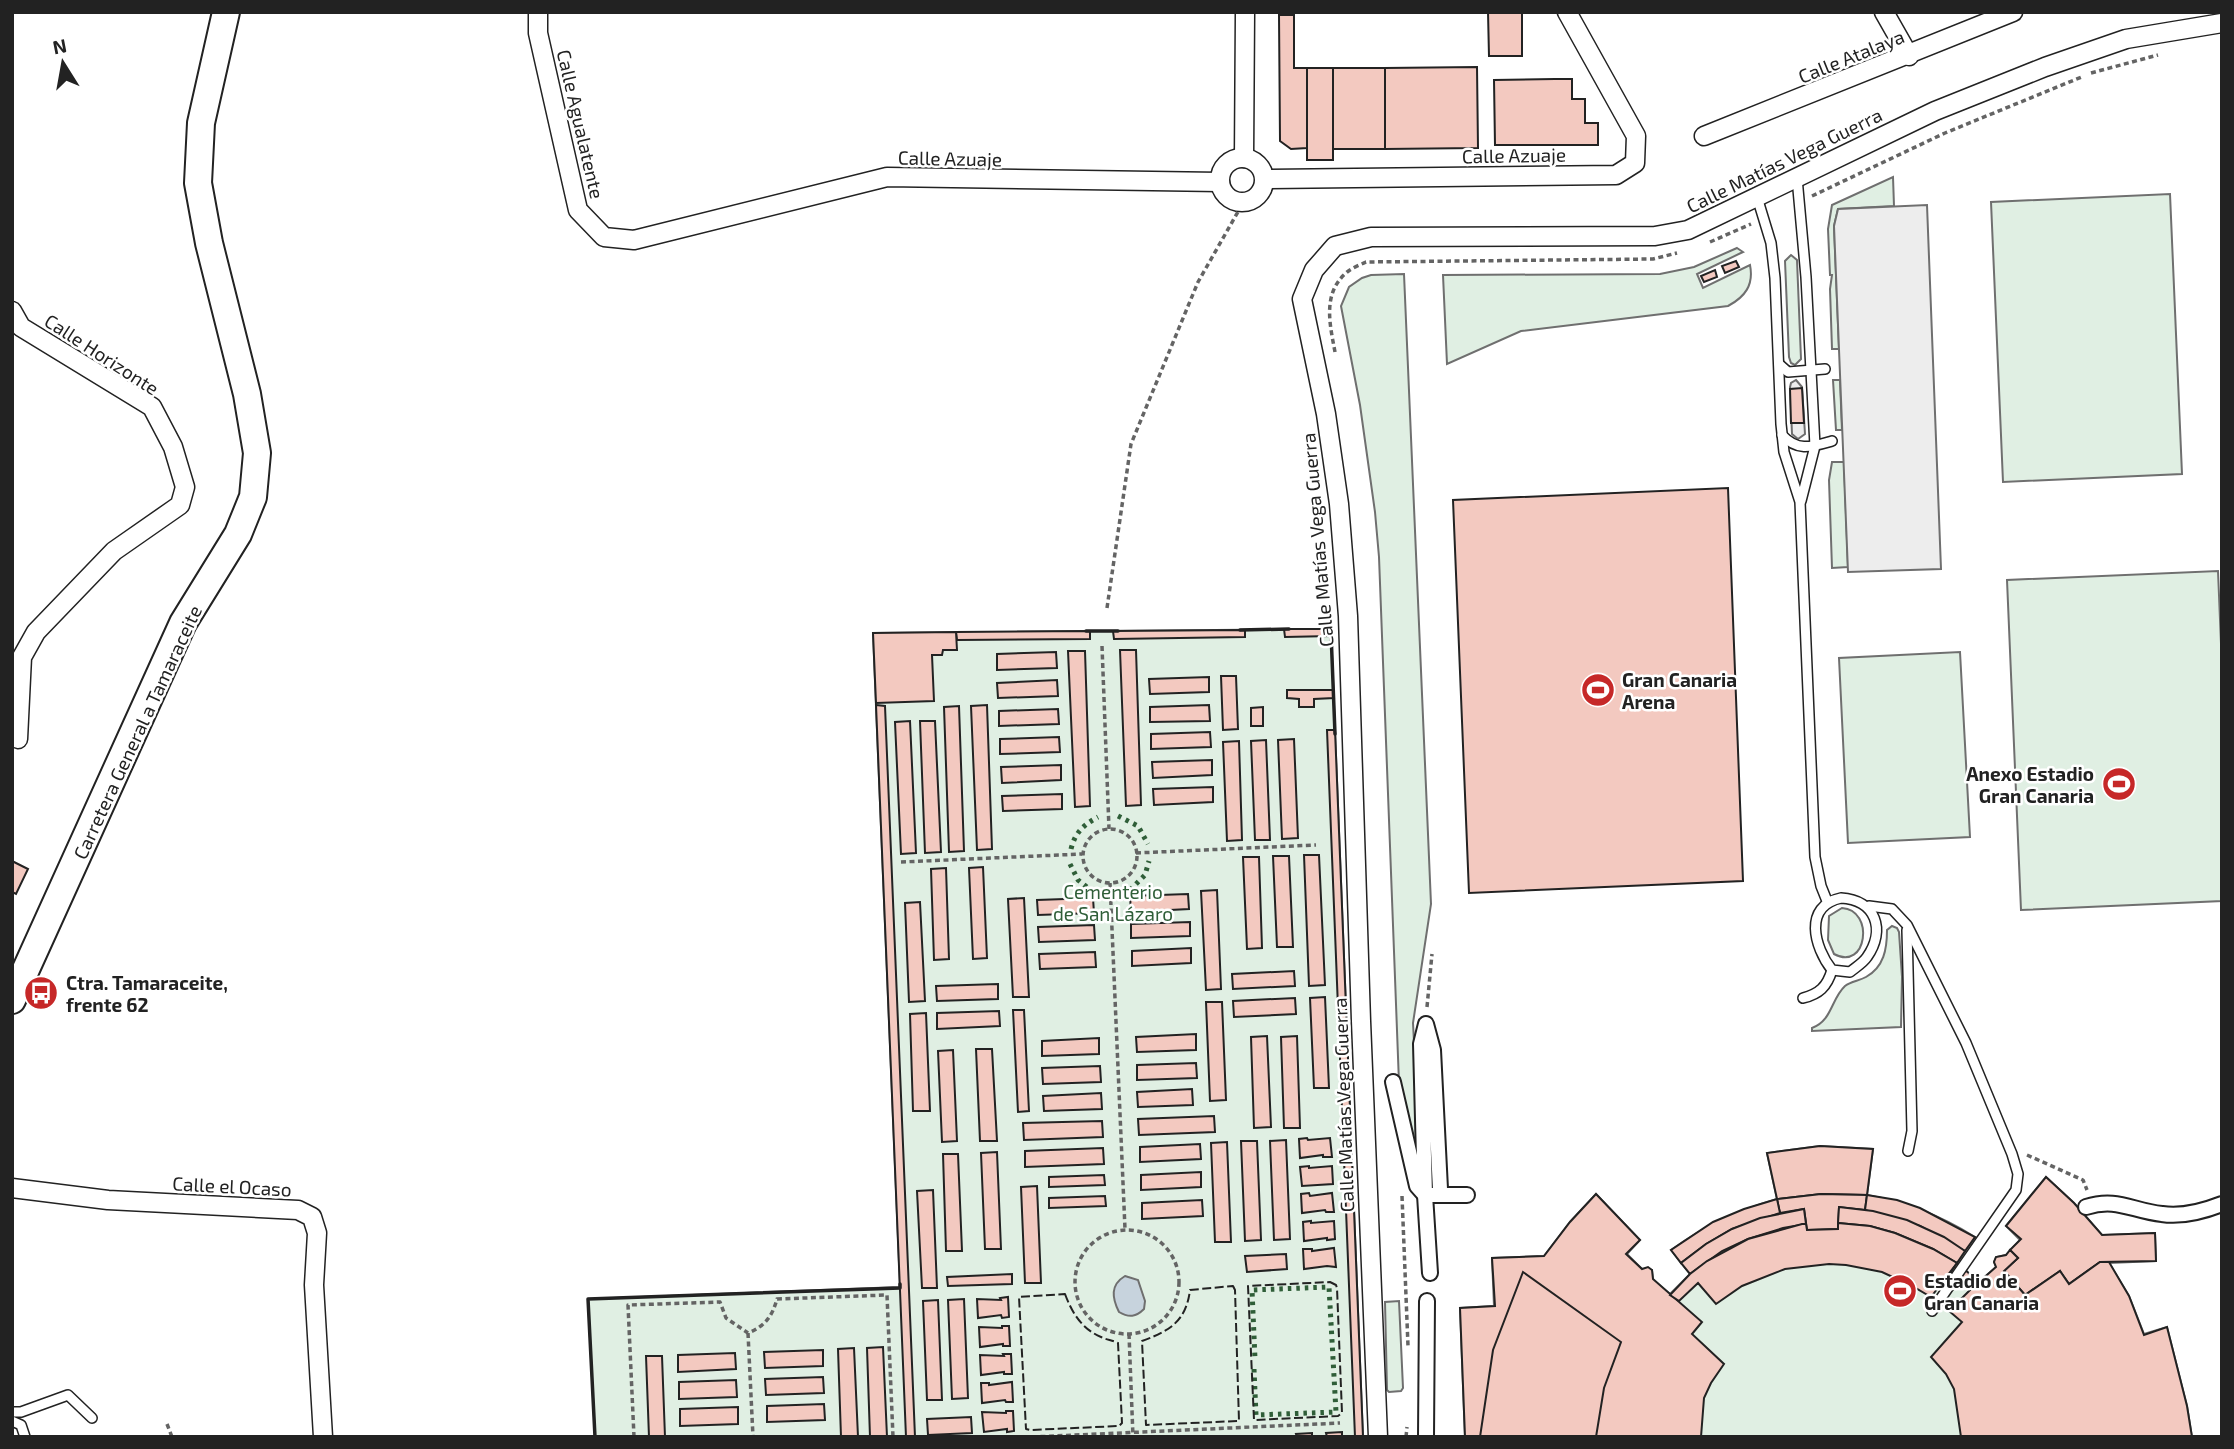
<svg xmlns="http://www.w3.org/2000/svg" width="2234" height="1449" viewBox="0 0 2234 1449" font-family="'Exo 2',sans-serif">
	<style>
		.green { fill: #e0efe3; stroke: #6f6f6f; stroke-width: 2 }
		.parking { fill: #ededed; stroke: #6f6f6f; stroke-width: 2 }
		.water { fill: #c7d3dd; stroke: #6f6f6f; stroke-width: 2 }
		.building { fill: #f3c9c0; stroke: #222; stroke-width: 2 }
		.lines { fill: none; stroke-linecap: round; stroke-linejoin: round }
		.service-casing { stroke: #222; stroke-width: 12 }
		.pedestrian-casing { stroke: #222; stroke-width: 18 }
		.minor-casing { stroke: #222; stroke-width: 21 }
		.secondary-casing { stroke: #222; stroke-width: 30 }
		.path { stroke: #646464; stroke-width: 3.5; stroke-dasharray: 5 3.5; stroke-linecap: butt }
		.service { stroke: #fff; stroke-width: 9 }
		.pedestrian { stroke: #fff; stroke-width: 14 }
		.minor { stroke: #fff; stroke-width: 18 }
		.secondary { stroke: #fff; stroke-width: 26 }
		.hedge { stroke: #2f5e38; stroke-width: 5; stroke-dasharray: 3.5 5; stroke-linecap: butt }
		.fence { stroke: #222; stroke-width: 2; stroke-dasharray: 9 3.5; stroke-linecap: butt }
		.wall { stroke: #222; stroke-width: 3.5 }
		.labels { text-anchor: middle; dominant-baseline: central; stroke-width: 5; stroke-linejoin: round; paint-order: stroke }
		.street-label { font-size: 19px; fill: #222; stroke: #fff }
		.poi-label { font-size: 19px; font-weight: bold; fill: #222; stroke: #fff; text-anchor: start }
		.park-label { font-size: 19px; fill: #2f5e38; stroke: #fff }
	</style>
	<rect width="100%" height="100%" fill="#fff"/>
	<g class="green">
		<polygon points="1893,177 1894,206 1838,209 1834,226 1839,349 1832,349 1830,289 1832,275 1830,275 1828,229 1832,205"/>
		<polygon points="2170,194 2182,474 2003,482 1991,202"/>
		<path d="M1737,248L1743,252L1697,274L1703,288L1750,265C1754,285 1745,297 1728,306L1521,331L1447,364L1443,275L1660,274L1694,267Z"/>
		<polygon points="1791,255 1797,260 1801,359 1795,365 1791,363 1789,357 1785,261"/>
		<polygon points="1404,274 1431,904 1413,1023 1420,1154 1416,1155 1399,1083 1379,557 1375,512 1360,405 1341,306 1349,287 1362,278 1371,275"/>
		<polygon points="1833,380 1840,380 1842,430 1836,430"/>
		<polygon points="1832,462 1844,462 1848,567 1832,568 1829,480"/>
		<polygon points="2218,571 2222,668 2222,901 2021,910 2007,580"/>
		<polygon points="1331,629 1363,1437 595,1437 588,1299 900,1287 873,633"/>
		<polygon points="1960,652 1970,837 1848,843 1839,658"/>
		<path d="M1842,908C1875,910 1867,972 1834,954L1828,940L1829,916Z"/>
		<path d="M1892,926L1897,928L1899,932L1902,977L1901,1027L1812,1031V1028C1832,1021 1831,999 1845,986C1851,981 1859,981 1866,977C1884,967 1887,949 1887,930Z"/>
		<path d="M1820,1146L1873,1149L1867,1195C1907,1202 1940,1215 1975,1237L1957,1263L1979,1282L1996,1267L1994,1262L1996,1257L2006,1255L2020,1240L2006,1226L2046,1177L2074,1203L2102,1235L2155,1233L2156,1261L2109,1263L2129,1296L2144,1334L2167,1327L2187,1406L2192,1437H1465L1460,1308L1494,1306L1492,1258L1544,1256L1570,1222L1596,1194L1640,1240L1627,1254L1642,1269L1652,1270L1653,1280L1670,1294L1690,1274L1671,1250C1706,1225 1736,1211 1777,1199L1767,1153Z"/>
		<polygon points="1399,1301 1403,1388 1401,1391 1389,1392 1387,1390 1385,1302"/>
	</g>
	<g class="parking">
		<polygon points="1927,205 1941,569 1848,572 1834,226 1838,209"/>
		<polygon points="1796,380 1802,387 1805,434 1798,439 1792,434 1790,387 1791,383"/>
	</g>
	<path class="water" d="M1125,1276L1138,1280L1145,1301L1144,1309C1136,1317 1129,1318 1119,1312C1112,1298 1110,1285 1125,1276Z"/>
	<g class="building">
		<polygon points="1488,12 1522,12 1522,56 1489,56"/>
		<polygon points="1279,15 1294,15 1294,68 1307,68 1307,148 1291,149 1280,141"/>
		<polygon points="1477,67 1478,148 1385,149 1385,68"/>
		<rect x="1307" y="68" width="26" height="92"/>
		<rect x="1333" y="68" width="52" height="81"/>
		<polygon points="1555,79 1572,79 1572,99 1585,99 1585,123 1598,123 1598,145 1495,145 1494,80"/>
		<polygon points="1736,261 1739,267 1725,273 1722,266"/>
		<polygon points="1715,270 1717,277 1704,282 1701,276"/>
		<polygon points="1802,388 1804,423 1791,423 1790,389"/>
		<polygon points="1728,488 1743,881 1469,893 1453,500"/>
		<polygon points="1284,629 1331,629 1331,636 1285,637"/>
		<polygon points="1245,630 1245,637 1114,639 1113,631"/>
		<polygon points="1090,631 1090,639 957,640 956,632"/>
		<polygon points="956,632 957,650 943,650 942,655 932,655 934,701 876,703 873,633"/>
		<polygon points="1120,650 1136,650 1141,805 1126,806"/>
		<polygon points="1068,651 1085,651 1090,806 1075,807"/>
		<polygon points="1056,652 1057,668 997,670 997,654"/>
		<polygon points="1221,676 1236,676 1238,729 1223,730"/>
		<polygon points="1209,677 1209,692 1150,694 1149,679"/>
		<polygon points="1057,680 1058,696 998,698 997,683"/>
		<polygon points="1287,690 1333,690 1334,698 1314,699 1314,707 1299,707 1299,699 1287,698"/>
		<polygon points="876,705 885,706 915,1437 906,1437"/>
		<polygon points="987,705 992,849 977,850 971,706"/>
		<polygon points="1209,705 1210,721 1150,722 1150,707"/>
		<polygon points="959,706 964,851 949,852 944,707"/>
		<polygon points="1263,707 1263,726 1251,726 1251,708"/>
		<polygon points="1058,709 1059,724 999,726 999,711"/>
		<polygon points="910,721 916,853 901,854 895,722"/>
		<polygon points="920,721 935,721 941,852 925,853"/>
		<polygon points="1327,730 1335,730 1363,1437 1355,1437"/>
		<polygon points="1210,732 1211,747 1151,749 1151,734"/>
		<polygon points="1059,737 1060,752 1000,754 1000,739"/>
		<polygon points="1294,739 1298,838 1282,839 1278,740"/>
		<polygon points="1266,740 1270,840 1255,840 1251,741"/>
		<polygon points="1239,741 1242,840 1227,841 1223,742"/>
		<polygon points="1212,760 1212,775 1153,778 1152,762"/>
		<polygon points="1061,765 1061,780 1002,783 1001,767"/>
		<polygon points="1213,787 1213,802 1154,805 1153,789"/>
		<polygon points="1062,794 1062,809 1003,811 1002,796"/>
		<polygon points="1304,855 1319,855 1325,985 1309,986"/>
		<polygon points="1273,856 1289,856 1293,947 1277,947"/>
		<polygon points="1243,857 1259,857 1262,948 1247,949"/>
		<polygon points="12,861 28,869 16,894 12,892"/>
		<polygon points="983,867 987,958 973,959 969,868"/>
		<polygon points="946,868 949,959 934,960 931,869"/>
		<polygon points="1217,890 1221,989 1206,990 1201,891"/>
		<polygon points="1188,894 1189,909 1131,912 1130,896"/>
		<polygon points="1024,898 1029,997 1013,997 1008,899"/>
		<polygon points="1093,898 1094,913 1038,915 1037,900"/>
		<polygon points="920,902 925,1001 909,1002 905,903"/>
		<polygon points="1190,922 1190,936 1131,938 1131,924"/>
		<polygon points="1094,925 1095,940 1039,942 1038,927"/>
		<polygon points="1191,948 1191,963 1132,966 1132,951"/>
		<polygon points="1095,952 1096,967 1040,969 1039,954"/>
		<polygon points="1294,971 1295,986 1233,989 1232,974"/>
		<polygon points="998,984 998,999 937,1001 936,986"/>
		<polygon points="1325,997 1329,1088 1314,1088 1310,998"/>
		<polygon points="1295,998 1296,1014 1234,1017 1233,1001"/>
		<polygon points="1206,1002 1222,1002 1226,1100 1210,1101"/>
		<polygon points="1013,1010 1024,1010 1029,1111 1018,1112"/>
		<polygon points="999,1011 1000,1026 937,1029 937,1013"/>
		<polygon points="926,1013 930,1111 913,1111 910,1014"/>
		<polygon points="1196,1034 1196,1050 1137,1052 1136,1037"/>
		<polygon points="1267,1036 1271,1127 1254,1128 1251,1037"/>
		<polygon points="1297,1036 1300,1128 1284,1128 1281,1037"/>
		<polygon points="1099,1038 1099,1054 1042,1056 1042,1041"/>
		<polygon points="976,1049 992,1049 997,1141 980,1141"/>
		<polygon points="953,1050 957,1141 942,1142 938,1051"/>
		<polygon points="1196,1063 1197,1078 1137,1080 1137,1065"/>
		<polygon points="1100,1066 1101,1082 1043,1084 1042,1068"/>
		<polygon points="1192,1089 1193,1105 1138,1107 1137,1092"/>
		<polygon points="1101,1093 1102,1109 1044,1111 1043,1096"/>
		<polygon points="1214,1116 1215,1132 1139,1135 1138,1119"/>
		<polygon points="1102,1121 1103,1137 1024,1140 1023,1123"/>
		<polygon points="1307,1138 1308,1140 1330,1138 1332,1157 1323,1157 1323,1155 1300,1158 1299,1139"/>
		<polygon points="1286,1140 1290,1239 1274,1240 1270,1141"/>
		<polygon points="1241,1141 1257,1141 1261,1240 1245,1241"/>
		<polygon points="1227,1142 1231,1242 1215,1242 1211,1143"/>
		<polygon points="1200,1144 1201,1159 1140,1162 1140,1147"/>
		<polygon points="1820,1146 1873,1149 1867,1195 1821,1194 1777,1199 1767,1153"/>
		<polygon points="1103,1148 1104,1164 1025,1167 1025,1151"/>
		<polygon points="997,1152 1001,1249 985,1249 981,1153"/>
		<polygon points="943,1154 958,1154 962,1251 946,1251"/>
		<polygon points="1309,1166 1309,1168 1332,1166 1333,1184 1302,1186 1300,1167"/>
		<polygon points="1201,1172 1201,1187 1141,1190 1141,1175"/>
		<polygon points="1104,1175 1105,1185 1049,1187 1049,1177"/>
		<polygon points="2046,1177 2074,1203 2102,1235 2155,1233 2156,1261 2100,1262 2069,1284 2060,1271 2025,1295 2004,1271 2018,1258 2010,1250 2021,1239 2006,1226"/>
		<polygon points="1037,1186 1041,1283 1025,1283 1021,1187"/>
		<polygon points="933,1190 937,1288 922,1288 917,1191"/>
		<polygon points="1309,1193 1310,1196 1332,1193 1334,1212 1326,1212 1325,1210 1302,1213 1301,1194"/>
		<polygon points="1596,1194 1640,1240 1626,1254 1642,1269 1648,1267 1652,1270 1653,1279 1702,1322 1692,1334 1724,1364 1711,1383 1704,1398 1701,1437 1465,1437 1460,1308 1495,1306 1492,1258 1544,1256 1570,1222"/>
		<polygon points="1821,1194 1867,1195 1865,1210 1839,1207 1838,1229 1807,1230 1804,1209 1780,1213 1777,1199"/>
		<polygon points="1867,1195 1897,1200 1920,1208 1975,1237 1965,1251 1920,1226 1865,1210"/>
		<polygon points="1105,1196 1106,1206 1049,1208 1049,1198"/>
		<polygon points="1777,1199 1780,1213 1732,1229 1706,1244 1681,1263 1671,1250 1713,1222 1744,1209"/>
		<polygon points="1202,1200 1203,1216 1142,1219 1142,1203"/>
		<polygon points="1839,1207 1873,1211 1907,1220 1944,1237 1965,1251 1957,1263 1933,1249 1895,1233 1870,1226 1838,1223"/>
		<polygon points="1804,1209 1806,1224 1783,1228 1748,1239 1722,1251 1690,1274 1681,1263 1706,1244 1732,1229 1760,1218"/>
		<polygon points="1311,1221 1311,1223 1334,1221 1335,1239 1327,1240 1327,1238 1304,1241 1303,1222"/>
		<polygon points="1838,1223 1870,1226 1895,1233 1933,1249 1957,1263 1931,1297 1912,1286 1882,1272 1846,1265 1829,1264 1785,1269 1742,1286 1716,1304 1698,1283 1679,1301 1670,1295 1690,1274 1707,1261 1748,1239 1802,1224 1806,1224 1807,1230 1838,1229"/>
		<polygon points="1334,1248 1336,1267 1327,1266 1304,1269 1303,1249 1312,1249 1312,1251"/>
		<polygon points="2010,1250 2018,1258 2004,1271 2025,1295 2060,1271 2069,1284 2100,1262 2109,1262 2129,1296 2144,1335 2167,1327 2187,1406 2192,1437 1961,1437 1954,1389 1946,1374 1931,1357 1962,1322 1949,1311 1971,1289 1951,1272 1957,1263 1979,1282 1996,1267 1994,1262 1996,1257 2006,1255"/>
		<polygon points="1286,1254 1287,1269 1247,1272 1245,1256"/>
		<polygon points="1523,1272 1621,1342 1604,1388 1596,1437 1480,1437 1493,1350"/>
		<polygon points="1012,1274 1012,1284 948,1286 947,1277"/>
		<polygon points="1008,1297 1009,1317 1002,1318 1001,1315 978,1318 977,1299 1001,1300 1000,1298"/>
		<polygon points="964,1299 968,1398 952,1399 948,1300"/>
		<polygon points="938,1300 942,1400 927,1400 923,1301"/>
		<polygon points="1002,1326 1009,1326 1010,1346 1003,1346 1003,1344 980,1347 979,1327 1002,1328"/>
		<polygon points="883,1347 887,1437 870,1437 867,1348"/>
		<polygon points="854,1348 858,1437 841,1437 838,1349"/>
		<polygon points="823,1350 823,1366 765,1368 764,1352"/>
		<polygon points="735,1353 736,1369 678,1372 678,1355"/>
		<polygon points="1003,1354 1011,1354 1012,1374 1004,1374 1004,1372 981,1375 980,1355 1004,1356"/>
		<polygon points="646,1356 662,1356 665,1437 649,1437"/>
		<polygon points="823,1377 824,1393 766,1395 765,1379"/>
		<polygon points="736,1380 737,1397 679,1399 679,1382"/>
		<polygon points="1012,1382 1013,1402 1006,1402 1005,1400 982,1403 981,1383 989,1383 989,1385"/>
		<polygon points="824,1404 825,1420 767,1422 767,1406"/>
		<polygon points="738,1407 738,1424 680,1426 680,1409"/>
		<polygon points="1006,1411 1013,1411 1014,1431 1007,1432 1007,1429 984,1432 982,1412 1006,1413"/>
		<polygon points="971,1417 972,1433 928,1435 927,1419"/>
		<polygon points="1342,1432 1342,1437 1327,1437 1326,1433"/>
		<polygon points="1312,1433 1312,1437 1297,1437 1296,1434"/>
	</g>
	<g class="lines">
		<g class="service-casing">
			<g id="service">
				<polyline points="1797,178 1806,277 1815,446 1801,501"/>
				<polyline points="1757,197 1771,243 1775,278 1781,424 1784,452 1800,502 1815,857 1821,886 1827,901"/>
				<polyline points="1779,364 1788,372 1825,369"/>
				<path d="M1782,435C1798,452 1811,447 1832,441"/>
				<path d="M1841,898C1876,900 1886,930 1867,957C1863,963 1856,967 1850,972L1832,970C1814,947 1803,906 1841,898Z"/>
				<polyline points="1869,906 1892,909 1907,925 1966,1043 2012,1154 2018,1174 2016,1190 1932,1311"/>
				<polyline points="1907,930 1912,1131 1908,1151"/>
				<path d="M1803,998C1819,994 1827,987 1832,970"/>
				<polyline points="12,1412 21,1412 68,1395 92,1418"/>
				<polyline points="12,1421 21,1425 25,1437"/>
			</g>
		</g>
		<g class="pedestrian-casing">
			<g id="pedestrian">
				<polyline points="1393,1082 1417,1186 1425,1195 1467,1195"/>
				<path d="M2086,1207C2117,1197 2132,1211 2162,1214C2181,1217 2204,1211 2222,1204"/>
				<polyline points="1430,1273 1425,1195 1421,1044 1426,1024 1433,1050 1440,1189"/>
				<polyline points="1426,1437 1427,1301"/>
			</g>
		</g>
		<g class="minor-casing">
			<g id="minor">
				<polyline points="538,12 538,33 578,210 604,237 634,240 887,177 1220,182"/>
				<polyline points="1884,12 1909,56"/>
				<polyline points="1704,136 2013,12"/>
				<circle cx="1242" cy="180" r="22"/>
				<polyline points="1244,158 1245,12"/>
				<polyline points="1265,179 1616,175 1635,163 1636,136 1567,12"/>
				<polyline points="12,311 21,327 152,407 173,447 185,487 180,505 114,551 36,632 22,657 18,739"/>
				<polyline points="12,1188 108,1200 298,1210 312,1217 317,1233 314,1285 323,1437"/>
				<polyline points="1378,1437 1361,1021 1348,616 1339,504 1326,414 1302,299 1314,270 1335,246 1371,237 1655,236 1688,230 1935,111 2045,67 2126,39 2222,23"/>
			</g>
		</g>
		<g class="secondary-casing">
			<polyline id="secondary" points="12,1000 183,623 238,534 253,497 257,453 247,394 209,243 198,183 201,123 226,12"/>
		</g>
		<g class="path">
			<polyline points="2091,73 2158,55"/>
			<polyline points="1812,196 1945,133 2084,76"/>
			<polyline points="1710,242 1751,224"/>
			<path d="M1335,352C1330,325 1322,294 1346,273C1351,268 1360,265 1366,262L1653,259L1677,253"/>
			<polyline points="1107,608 1131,444 1198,282 1243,203"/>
			<polyline points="1102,646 1109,829"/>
			<circle cx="1110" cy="856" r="27"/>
			<polyline points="1136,853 1316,845"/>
			<polyline points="901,862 1082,854"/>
			<polyline points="1110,883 1125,1229"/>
			<polyline points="1427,1007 1432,954"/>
			<polyline points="2027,1155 2083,1180 2087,1190"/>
			<polyline points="1402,1196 1408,1346"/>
			<circle cx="1127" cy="1282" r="52"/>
			<polyline points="748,1333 753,1437"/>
			<polyline points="1129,1334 1133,1437"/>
			<polyline points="167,1424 172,1437"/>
			<path d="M634,1437L628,1305L720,1302L726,1318L748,1333C765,1326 772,1317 777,1299L887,1295L893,1437"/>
			<polyline points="1032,1437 1340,1423"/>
			<polyline points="1406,1437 1407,1427"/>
		</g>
		<use href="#service" class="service"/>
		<use href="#pedestrian" class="pedestrian"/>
		<use href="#minor" class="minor"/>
		<use href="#secondary" class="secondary"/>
		<g class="hedge">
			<polyline points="1118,816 1138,826 1148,844"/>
			<path d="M1071,849C1075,833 1083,825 1098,817"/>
			<polyline points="1070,864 1078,880 1092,891"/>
			<polyline points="1130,890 1145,875 1149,861"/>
			<polyline points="1254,1369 1256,1415 1336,1412 1329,1287 1252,1290 1255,1359"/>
		</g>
		<g class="fence">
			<polygon points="1330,1282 1336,1285 1337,1288 1342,1413 1338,1416 1254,1420 1248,1286"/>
			<path d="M1233,1286L1235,1290L1239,1421L1146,1425L1142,1341C1169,1331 1186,1322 1190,1290Z"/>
			<path d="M1065,1294C1072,1313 1082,1329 1101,1337C1107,1340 1112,1340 1118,1343L1122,1423L1119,1426L1030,1430L1026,1429L1019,1297Z"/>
			<polyline points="1201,1437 1241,1437"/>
		</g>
		<g class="wall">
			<polyline points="1240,630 1289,629"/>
			<polyline points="1086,631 1118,631"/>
			<polyline points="1331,632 1335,734"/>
			<polyline points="595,1437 588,1299 900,1288 900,1284"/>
		</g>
	</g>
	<defs>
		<g id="stadium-disc" transform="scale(1.75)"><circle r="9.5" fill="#c62828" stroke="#fff"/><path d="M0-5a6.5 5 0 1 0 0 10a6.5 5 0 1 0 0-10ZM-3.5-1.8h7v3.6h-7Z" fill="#fff"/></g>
		<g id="bus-disc" transform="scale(1.75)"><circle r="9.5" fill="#c62828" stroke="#fff"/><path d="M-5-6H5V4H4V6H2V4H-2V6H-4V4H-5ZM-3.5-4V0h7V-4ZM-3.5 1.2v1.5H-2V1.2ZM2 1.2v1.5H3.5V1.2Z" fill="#fff"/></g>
	</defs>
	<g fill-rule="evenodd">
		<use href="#stadium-disc" x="1598" y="690"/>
		<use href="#stadium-disc" x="2119" y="784"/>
		<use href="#bus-disc" x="41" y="993"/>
		<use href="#stadium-disc" x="1900" y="1291"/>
	</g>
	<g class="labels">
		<g class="street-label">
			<text transform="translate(1851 56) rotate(-22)">Calle Atalaya</text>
			<text transform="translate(581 124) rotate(77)">Calle Agualatente</text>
			<text transform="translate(1514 155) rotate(-1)">Calle Azuaje</text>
			<text transform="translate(950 158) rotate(1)">Calle Azuaje</text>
			<text transform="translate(1784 160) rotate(-26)">Calle Matías Vega Guerra</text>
			<text transform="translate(102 354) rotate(33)">Calle Horizonte</text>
			<text transform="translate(1317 540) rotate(-95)">Calle Matías Vega Guerra</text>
			<text transform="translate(137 732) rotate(-65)">Carretera General a Tamaraceite</text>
			<text transform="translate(1343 1105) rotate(-92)">Calle Matías Vega Guerra</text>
			<text transform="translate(232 1186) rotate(3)">Calle el Ocaso</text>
		</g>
		<g class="poi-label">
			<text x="1622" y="679">Gran Canaria<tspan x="1622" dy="22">Arena</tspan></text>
			<text x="2094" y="773" text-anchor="end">Anexo Estadio<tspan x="2094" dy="22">Gran Canaria</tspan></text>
			<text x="66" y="982">Ctra. Tamaraceite,<tspan x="66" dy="22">frente 62</tspan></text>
			<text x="1924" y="1280">Estadio de<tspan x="1924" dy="22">Gran Canaria</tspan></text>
		</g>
		<g class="park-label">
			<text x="1113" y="891">Cementerio<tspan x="1113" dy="22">de San Lázaro</tspan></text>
		</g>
	</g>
	<rect width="2234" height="1449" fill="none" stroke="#222222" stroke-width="28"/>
	<g transform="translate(63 63) rotate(349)" stroke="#ffffff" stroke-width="5" paint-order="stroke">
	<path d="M0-5L12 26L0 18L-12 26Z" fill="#222222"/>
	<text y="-10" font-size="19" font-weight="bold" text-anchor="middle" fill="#222222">N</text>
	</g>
</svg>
